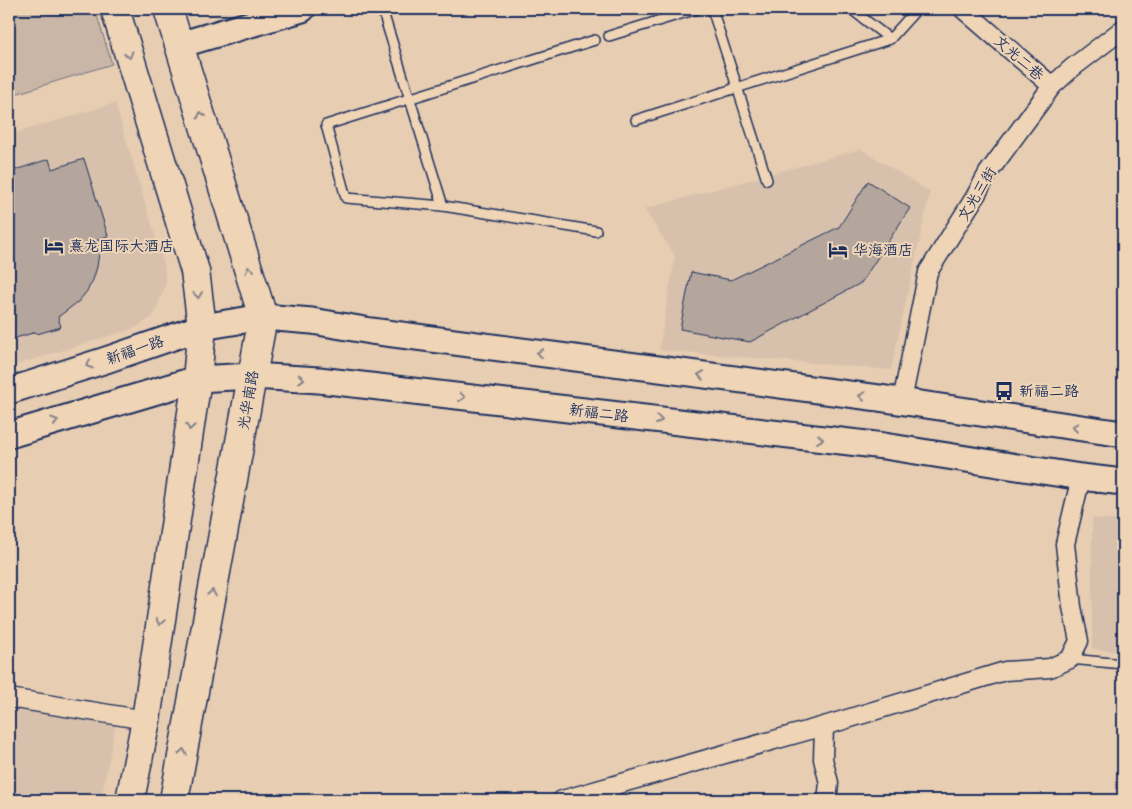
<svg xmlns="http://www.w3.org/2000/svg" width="1132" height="809" viewBox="0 0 1132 809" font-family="'Comic Neue','LXGW WenKai TC',sans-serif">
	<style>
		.built { fill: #d8c1ac }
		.green { fill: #c9b6a6; stroke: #727282 }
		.building { fill: #b4a69d; stroke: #1b2f5e }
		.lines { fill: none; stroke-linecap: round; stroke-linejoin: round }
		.lane-casing { stroke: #1b2f5e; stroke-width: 12 }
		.street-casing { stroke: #1b2f5e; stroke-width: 21 }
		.secondary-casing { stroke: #1b2f5e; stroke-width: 29 }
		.primary-casing { stroke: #1b2f5e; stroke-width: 31 }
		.lane { stroke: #efd4b6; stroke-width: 9 }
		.street { stroke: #efd4b6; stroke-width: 18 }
		.secondary { stroke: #efd4b6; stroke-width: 25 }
		.primary { stroke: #efd4b6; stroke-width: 28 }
		.oneway { stroke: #85828a }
		.labels { text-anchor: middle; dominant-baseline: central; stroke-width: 4; stroke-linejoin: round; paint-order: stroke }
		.street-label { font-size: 15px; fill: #1b2f5e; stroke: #efd4b6 }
		.poi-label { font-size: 15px; fill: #1b2f5e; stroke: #efd4b6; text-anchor: start }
	</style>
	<rect width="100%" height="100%" fill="#e7cdb2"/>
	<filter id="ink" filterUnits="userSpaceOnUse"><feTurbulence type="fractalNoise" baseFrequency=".02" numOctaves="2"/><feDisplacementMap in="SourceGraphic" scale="10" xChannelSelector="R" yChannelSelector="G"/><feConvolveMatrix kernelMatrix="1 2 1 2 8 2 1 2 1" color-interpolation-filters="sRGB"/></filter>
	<g filter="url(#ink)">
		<g class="built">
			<polygon points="204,9 239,9 207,18"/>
			<polygon points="115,103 164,265 166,283 160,300 153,317 135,328 9,367 9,135"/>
			<polygon points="861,149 930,192 891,370 659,350 675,256 644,209"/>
			<polygon points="1092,518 1123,521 1123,652 1092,649"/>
			<polygon points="13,704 116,722 101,800 9,800 9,728"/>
		</g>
		<polygon class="green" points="9,9 95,9 112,64 9,96"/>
		<g class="building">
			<polygon points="49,159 52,169 84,159 108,236 98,239 99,253 97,267 93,280 87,291 79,301 58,317 61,327 37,334 36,332 9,340 9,172"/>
			<polygon points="868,181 910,208 861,283 750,342 680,329 691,272 731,280 839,227"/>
		</g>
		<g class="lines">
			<g class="lane-casing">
				<g id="lane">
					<polyline points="382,9 443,206 346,198 326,125 595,40"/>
					<polyline points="712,9 767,180"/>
					<polyline points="851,9 890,39 917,9"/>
					<polyline points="609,36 697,9"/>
					<polyline points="636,120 890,39"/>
					<polyline points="443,206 596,231"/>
					<polyline points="1070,659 1123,664"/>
				</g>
			</g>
			<g class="street-casing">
				<g id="street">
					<polyline points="963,9 1052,86"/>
					<polyline points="902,401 928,272 975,197 988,173 1052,86 1072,68 1123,29"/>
					<polyline points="9,698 146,720"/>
					<polyline points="824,726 823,759 829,783 827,800"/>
					<polyline points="562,800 824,726 1005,671 1050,668 1070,659 1079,641 1072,607 1065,544 1081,477"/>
				</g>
			</g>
			<g class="secondary-casing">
				<g id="secondary">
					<polyline points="179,45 302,9"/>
					<polyline points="9,391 106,360 202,327 263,317 312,321 371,331 879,398 1123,434"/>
					<polyline points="9,435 197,379 252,376 319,380 884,446 1081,477 1123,482"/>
				</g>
			</g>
			<g class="primary-casing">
				<g id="primary">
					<polyline points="115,9 195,271 202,327 197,379 146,720 130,800"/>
					<polyline points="168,9 263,317 174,800"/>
				</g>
			</g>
			<use href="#lane" class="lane"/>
			<use href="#street" class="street"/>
			<use href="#secondary" class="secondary"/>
			<use href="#primary" class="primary"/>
		</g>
		<defs><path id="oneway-chevron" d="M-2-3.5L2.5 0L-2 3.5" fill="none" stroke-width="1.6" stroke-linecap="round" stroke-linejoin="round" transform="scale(1.25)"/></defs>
		<g class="oneway">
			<use href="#oneway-chevron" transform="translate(129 55) rotate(73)"/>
			<use href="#oneway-chevron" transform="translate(201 115) rotate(-107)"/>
			<use href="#oneway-chevron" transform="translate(249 270) rotate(-107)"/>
			<use href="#oneway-chevron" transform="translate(198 295) rotate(84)"/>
			<use href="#oneway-chevron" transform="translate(540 353) rotate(-172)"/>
			<use href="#oneway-chevron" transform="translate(89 365) rotate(163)"/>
			<use href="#oneway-chevron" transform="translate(701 375) rotate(-172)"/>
			<use href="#oneway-chevron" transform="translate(301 379) rotate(4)"/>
			<use href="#oneway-chevron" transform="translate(862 396) rotate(-172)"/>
			<use href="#oneway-chevron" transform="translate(462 397) rotate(7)"/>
			<use href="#oneway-chevron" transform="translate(659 420) rotate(7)"/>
			<use href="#oneway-chevron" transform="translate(55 421) rotate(-17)"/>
			<use href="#oneway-chevron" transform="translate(190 427) rotate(99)"/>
			<use href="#oneway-chevron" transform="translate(1075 427) rotate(-172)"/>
			<use href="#oneway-chevron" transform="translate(820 439) rotate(7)"/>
			<use href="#oneway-chevron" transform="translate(212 593) rotate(-80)"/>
			<use href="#oneway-chevron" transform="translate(160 622) rotate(99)"/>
			<use href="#oneway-chevron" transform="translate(183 752) rotate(-80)"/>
		</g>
	</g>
	<defs>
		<g id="hotel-bare" transform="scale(1.5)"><path d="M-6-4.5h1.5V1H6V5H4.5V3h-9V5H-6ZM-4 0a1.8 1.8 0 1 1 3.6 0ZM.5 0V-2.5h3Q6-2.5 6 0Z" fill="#1b2f5e" stroke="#efd4b6" stroke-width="2.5" paint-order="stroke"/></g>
		<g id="bus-bare" transform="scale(1.5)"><path d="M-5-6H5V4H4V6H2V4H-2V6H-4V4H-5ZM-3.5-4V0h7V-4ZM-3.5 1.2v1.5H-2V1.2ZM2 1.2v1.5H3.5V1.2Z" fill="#1b2f5e" stroke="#efd4b6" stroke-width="2.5" paint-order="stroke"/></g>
	</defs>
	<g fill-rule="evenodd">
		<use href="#hotel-bare" x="54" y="246"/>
		<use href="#hotel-bare" x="838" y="250"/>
		<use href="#bus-bare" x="1004" y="391"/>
	</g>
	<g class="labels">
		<g class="street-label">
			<text transform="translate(1019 58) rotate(41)">文光二巷</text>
			<text transform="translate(977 194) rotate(-59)">文光三街</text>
			<text transform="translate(135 350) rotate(-19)">新福一路</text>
			<text transform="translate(248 400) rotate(-80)">光华南路</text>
			<text transform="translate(599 413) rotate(7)">新福二路</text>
		</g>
		<g class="poi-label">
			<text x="69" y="246">熹龙国际大酒店</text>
			<text x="853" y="250">华海酒店</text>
			<text x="1019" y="391">新福二路</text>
		</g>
	</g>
	<rect width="1132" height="809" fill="none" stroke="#efd4b6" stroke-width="30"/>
	<rect x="15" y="15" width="1102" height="779" fill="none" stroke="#1b2f5e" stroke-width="2" filter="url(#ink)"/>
</svg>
